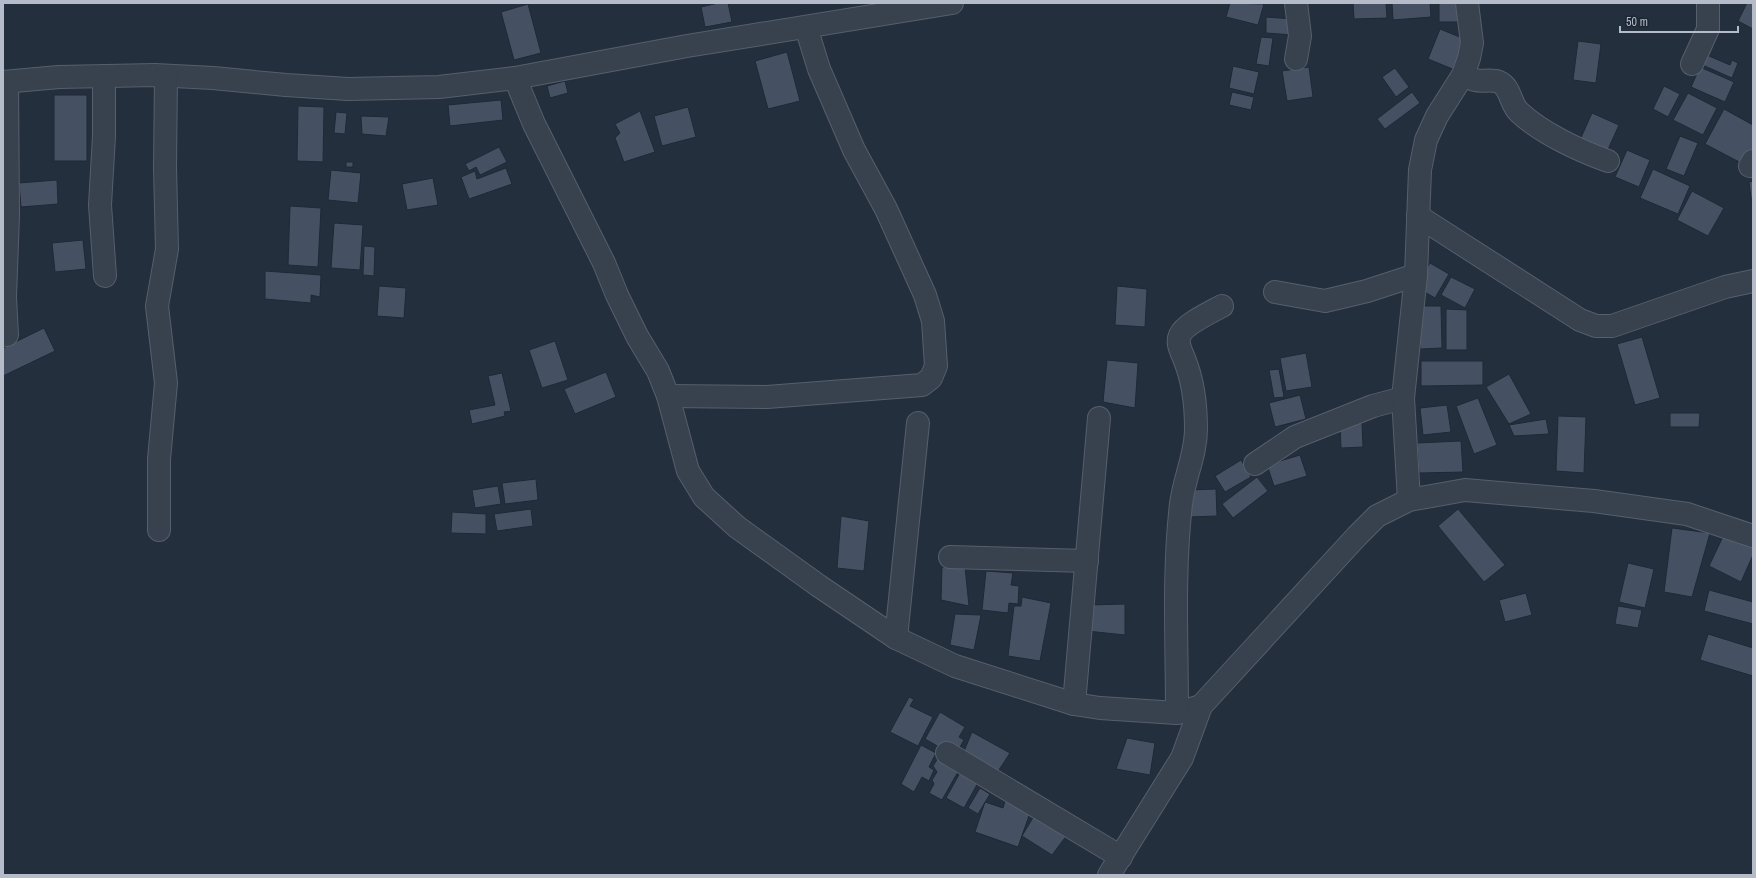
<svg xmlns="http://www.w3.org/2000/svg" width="1756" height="878" viewBox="0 0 1756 878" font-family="'Archivo Narrow',sans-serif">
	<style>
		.building { fill: #455162; stroke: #1f2835 }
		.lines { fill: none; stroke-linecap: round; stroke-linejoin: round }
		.minor-casing { stroke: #565f6c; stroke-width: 24 }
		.minor { stroke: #38414e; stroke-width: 22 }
	</style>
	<rect width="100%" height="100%" fill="#242f3e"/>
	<g class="building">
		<polygon points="718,3 728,3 732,22 705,27 701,7"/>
		<polygon points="1230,3 1264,4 1258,25 1226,17"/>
		<polygon points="1353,3 1386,3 1387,18 1354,19"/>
		<polygon points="1392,3 1430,3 1431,17 1393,20"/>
		<polygon points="1439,3 1458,3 1459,22 1439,22"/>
		<polygon points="1747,3 1753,3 1753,29 1738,21"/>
		<polygon points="528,4 541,53 514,60 501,12"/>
		<polygon points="1266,17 1294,19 1293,35 1266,33"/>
		<polygon points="1440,29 1467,40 1455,70 1428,59"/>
		<polygon points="1261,37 1273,38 1269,66 1256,64"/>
		<polygon points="1578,41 1601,44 1596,83 1573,80"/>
		<polygon points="787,52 800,101 768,109 755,61"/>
		<polygon points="1702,53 1730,65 1732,60 1738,63 1732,78 1698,63"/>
		<polygon points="1233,66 1259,72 1254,94 1229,88"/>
		<polygon points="1309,67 1313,97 1287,101 1282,71"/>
		<polygon points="1700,67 1734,82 1725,102 1691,87"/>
		<polygon points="1395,68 1409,87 1396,97 1382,77"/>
		<polygon points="565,81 568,93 550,98 547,86"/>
		<polygon points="1664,86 1680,94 1668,117 1653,109"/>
		<polygon points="1232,92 1254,97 1251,110 1229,105"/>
		<polygon points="1412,92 1420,103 1385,129 1377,119"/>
		<polygon points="1688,93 1717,108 1703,135 1673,120"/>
		<rect x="54" y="95" width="33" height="66"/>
		<polygon points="501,100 503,120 450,126 448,105"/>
		<polygon points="298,106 324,107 323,162 297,161"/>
		<polygon points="688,107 696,137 662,146 654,116"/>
		<polygon points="1724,109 1753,125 1753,150 1745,165 1705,144"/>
		<polygon points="640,111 655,152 624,162 615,138 620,133 615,124"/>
		<polygon points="336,112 347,113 345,134 334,133"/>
		<polygon points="1592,113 1619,125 1606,154 1579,142"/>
		<polygon points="361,116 389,117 386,136 362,134"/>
		<polygon points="1680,136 1698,143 1684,176 1666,169"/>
		<polygon points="499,147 507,162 480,175 476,167 469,171 465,164"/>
		<polygon points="1627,150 1650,160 1639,187 1615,177"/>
		<rect x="346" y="162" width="7" height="5"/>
		<polygon points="506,168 512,184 469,199 461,177 475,171 477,179"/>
		<polygon points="1653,169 1690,186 1678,214 1640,198"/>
		<polygon points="331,170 361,173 358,203 328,200"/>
		<polygon points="433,178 438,205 407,210 402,184"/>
		<polygon points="57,180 58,204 21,207 19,183"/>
		<polygon points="1753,181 1753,198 1751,198 1749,182"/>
		<polygon points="1692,191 1724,208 1708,236 1677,220"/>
		<polygon points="290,206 321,208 318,267 288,265"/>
		<polygon points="334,223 363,225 360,270 331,268"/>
		<polygon points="83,240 86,269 55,272 52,243"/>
		<polygon points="364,246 375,247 374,276 363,275"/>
		<polygon points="1430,263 1449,274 1435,298 1416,287"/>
		<polygon points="265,271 321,275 320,297 311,295 311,303 265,299"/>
		<polygon points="1451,277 1475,289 1465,308 1441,295"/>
		<polygon points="379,286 406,288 404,318 377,316"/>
		<polygon points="1117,286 1147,289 1145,327 1115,325"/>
		<polygon points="1419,306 1441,306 1442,348 1420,349"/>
		<polygon points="1446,309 1467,310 1467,350 1446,350"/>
		<polygon points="44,328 55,351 3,376 3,348"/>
		<polygon points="1642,337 1660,398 1635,405 1617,344"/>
		<polygon points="555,341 568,380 542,388 529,350"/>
		<polygon points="1306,353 1312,387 1286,391 1280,358"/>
		<polygon points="1107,360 1138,363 1135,408 1103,402"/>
		<polygon points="1421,361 1483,361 1483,385 1421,386"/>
		<polygon points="1279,369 1284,397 1274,398 1269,370"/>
		<polygon points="606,372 616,397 575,414 564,389"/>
		<polygon points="502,373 511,411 504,412 505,416 472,424 469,410 495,405 488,376"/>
		<polygon points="1509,374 1531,414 1509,424 1486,387"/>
		<polygon points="1300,395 1306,419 1275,427 1269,403"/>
		<polygon points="1478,398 1497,445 1474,454 1456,406"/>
		<polygon points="1447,405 1451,432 1423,435 1420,408"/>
		<polygon points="1670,413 1700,413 1699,427 1670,427"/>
		<polygon points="1558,416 1586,417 1584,473 1556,471"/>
		<polygon points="1546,419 1549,434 1514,436 1509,425"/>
		<polygon points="1362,423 1363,447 1341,448 1340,424"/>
		<polygon points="1461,441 1463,472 1419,473 1417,443"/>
		<polygon points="1300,455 1307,476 1274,486 1267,465"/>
		<polygon points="1241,460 1251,477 1225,492 1215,476"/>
		<polygon points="1257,477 1268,491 1233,518 1222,504"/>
		<polygon points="536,479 538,500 505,504 502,483"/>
		<polygon points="498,486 501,504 475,508 472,490"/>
		<polygon points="1216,489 1217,516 1189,517 1188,490"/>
		<polygon points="531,509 533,526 497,531 494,514"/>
		<polygon points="1458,509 1505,565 1484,582 1438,526"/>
		<polygon points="452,512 486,514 486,534 451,533"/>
		<polygon points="841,516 869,521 864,571 837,568"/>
		<polygon points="1672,528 1710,533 1692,597 1664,592"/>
		<polygon points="1727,528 1753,541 1753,555 1741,582 1709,566"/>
		<polygon points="1628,563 1654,569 1645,608 1619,602"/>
		<polygon points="942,567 965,567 969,606 941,600"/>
		<polygon points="986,571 1013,573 1011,585 1019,586 1018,604 1009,603 1008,613 982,610"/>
		<polygon points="1709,590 1753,602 1753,624 1704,611"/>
		<polygon points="1526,593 1532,615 1505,622 1499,600"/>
		<polygon points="1022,597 1051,603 1040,661 1008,656 1014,606 1021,606"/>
		<polygon points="1125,604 1125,635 1087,631 1091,605"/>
		<polygon points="1618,606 1642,610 1638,628 1615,624"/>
		<polygon points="955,614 981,615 974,650 950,645"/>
		<polygon points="1708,634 1753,648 1753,676 1700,660"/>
		<polygon points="909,697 914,699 910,706 933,717 918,746 890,732"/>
		<polygon points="940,712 965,727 959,737 964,740 955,756 925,739"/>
		<polygon points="972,732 1010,753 997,773 962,756"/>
		<polygon points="1127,738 1155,743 1150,775 1116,769"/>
		<polygon points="921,745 936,753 929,767 934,770 929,781 922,777 914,792 901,784"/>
		<polygon points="938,758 959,770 942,800 929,793 934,784 932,780 937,772 933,766"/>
		<polygon points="961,771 979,781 964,808 946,798"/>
		<polygon points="980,788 990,794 978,814 968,808"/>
		<polygon points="1005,801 1031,810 1018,847 975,832 985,802 1003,808"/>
		<polygon points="1037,811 1070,831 1052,855 1022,836"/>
	</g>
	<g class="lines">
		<g class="minor-casing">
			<g id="minor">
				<polyline points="1296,3 1300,36 1296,59"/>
				<polyline points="1692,64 1708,29 1708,3"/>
				<path d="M1463,75C1467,77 1471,79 1475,80C1482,82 1492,79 1499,82C1511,87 1510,104 1519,112C1541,133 1580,151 1608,161"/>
				<polyline points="104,76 104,136 100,205 105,276"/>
				<polyline points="515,78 534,124 604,263 617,295 637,336 658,371 668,396 688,471 704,497 737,527 819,586 896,638 955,666 1074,704 1100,708 1177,713 1201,706 1357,536 1377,516 1409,500 1465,490 1594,501 1687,514 1753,536"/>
				<polyline points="3,82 59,77 155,75 213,78 286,85 348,89 439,87 515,78 687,46 952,3"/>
				<polyline points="1750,166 1753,161"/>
				<polyline points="1418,216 1580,320 1596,326 1612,326 1725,287 1753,281"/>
				<polyline points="1275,292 1325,301 1367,291 1416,275"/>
				<polyline points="7,335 5,297 8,215 7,82"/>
				<polyline points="668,396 767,397 922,385 931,378 936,366 933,321 925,295 886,209 854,150 819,69 806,27"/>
				<polyline points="1255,464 1295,437 1373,406 1403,398"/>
				<polyline points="1409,500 1403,398 1416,275 1420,170 1426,140 1437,116 1463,75 1469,58 1472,43 1467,3"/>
				<polyline points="159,530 159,459 166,383 157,306 167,249 165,168 166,76"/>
				<polyline points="950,557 1087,561"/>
				<polyline points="896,638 918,423"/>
				<polyline points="1074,704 1099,418"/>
				<path d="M1177,713C1177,643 1173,573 1181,504C1184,478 1196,455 1196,429C1196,407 1193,381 1185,361C1182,352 1176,344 1180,335C1185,324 1211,312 1222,306"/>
				<polyline points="947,753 1121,857"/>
				<polyline points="1109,875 1182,758 1201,706"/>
			</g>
		</g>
		<use href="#minor" class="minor"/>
	</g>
	<rect width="1756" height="878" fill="none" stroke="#b4bcc9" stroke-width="8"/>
	<path d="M1620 26v6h118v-6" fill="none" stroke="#b4bcc9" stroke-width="2"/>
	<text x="1626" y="26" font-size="12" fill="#b4bcc9" stroke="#1d2633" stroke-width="3" paint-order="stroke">50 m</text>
</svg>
